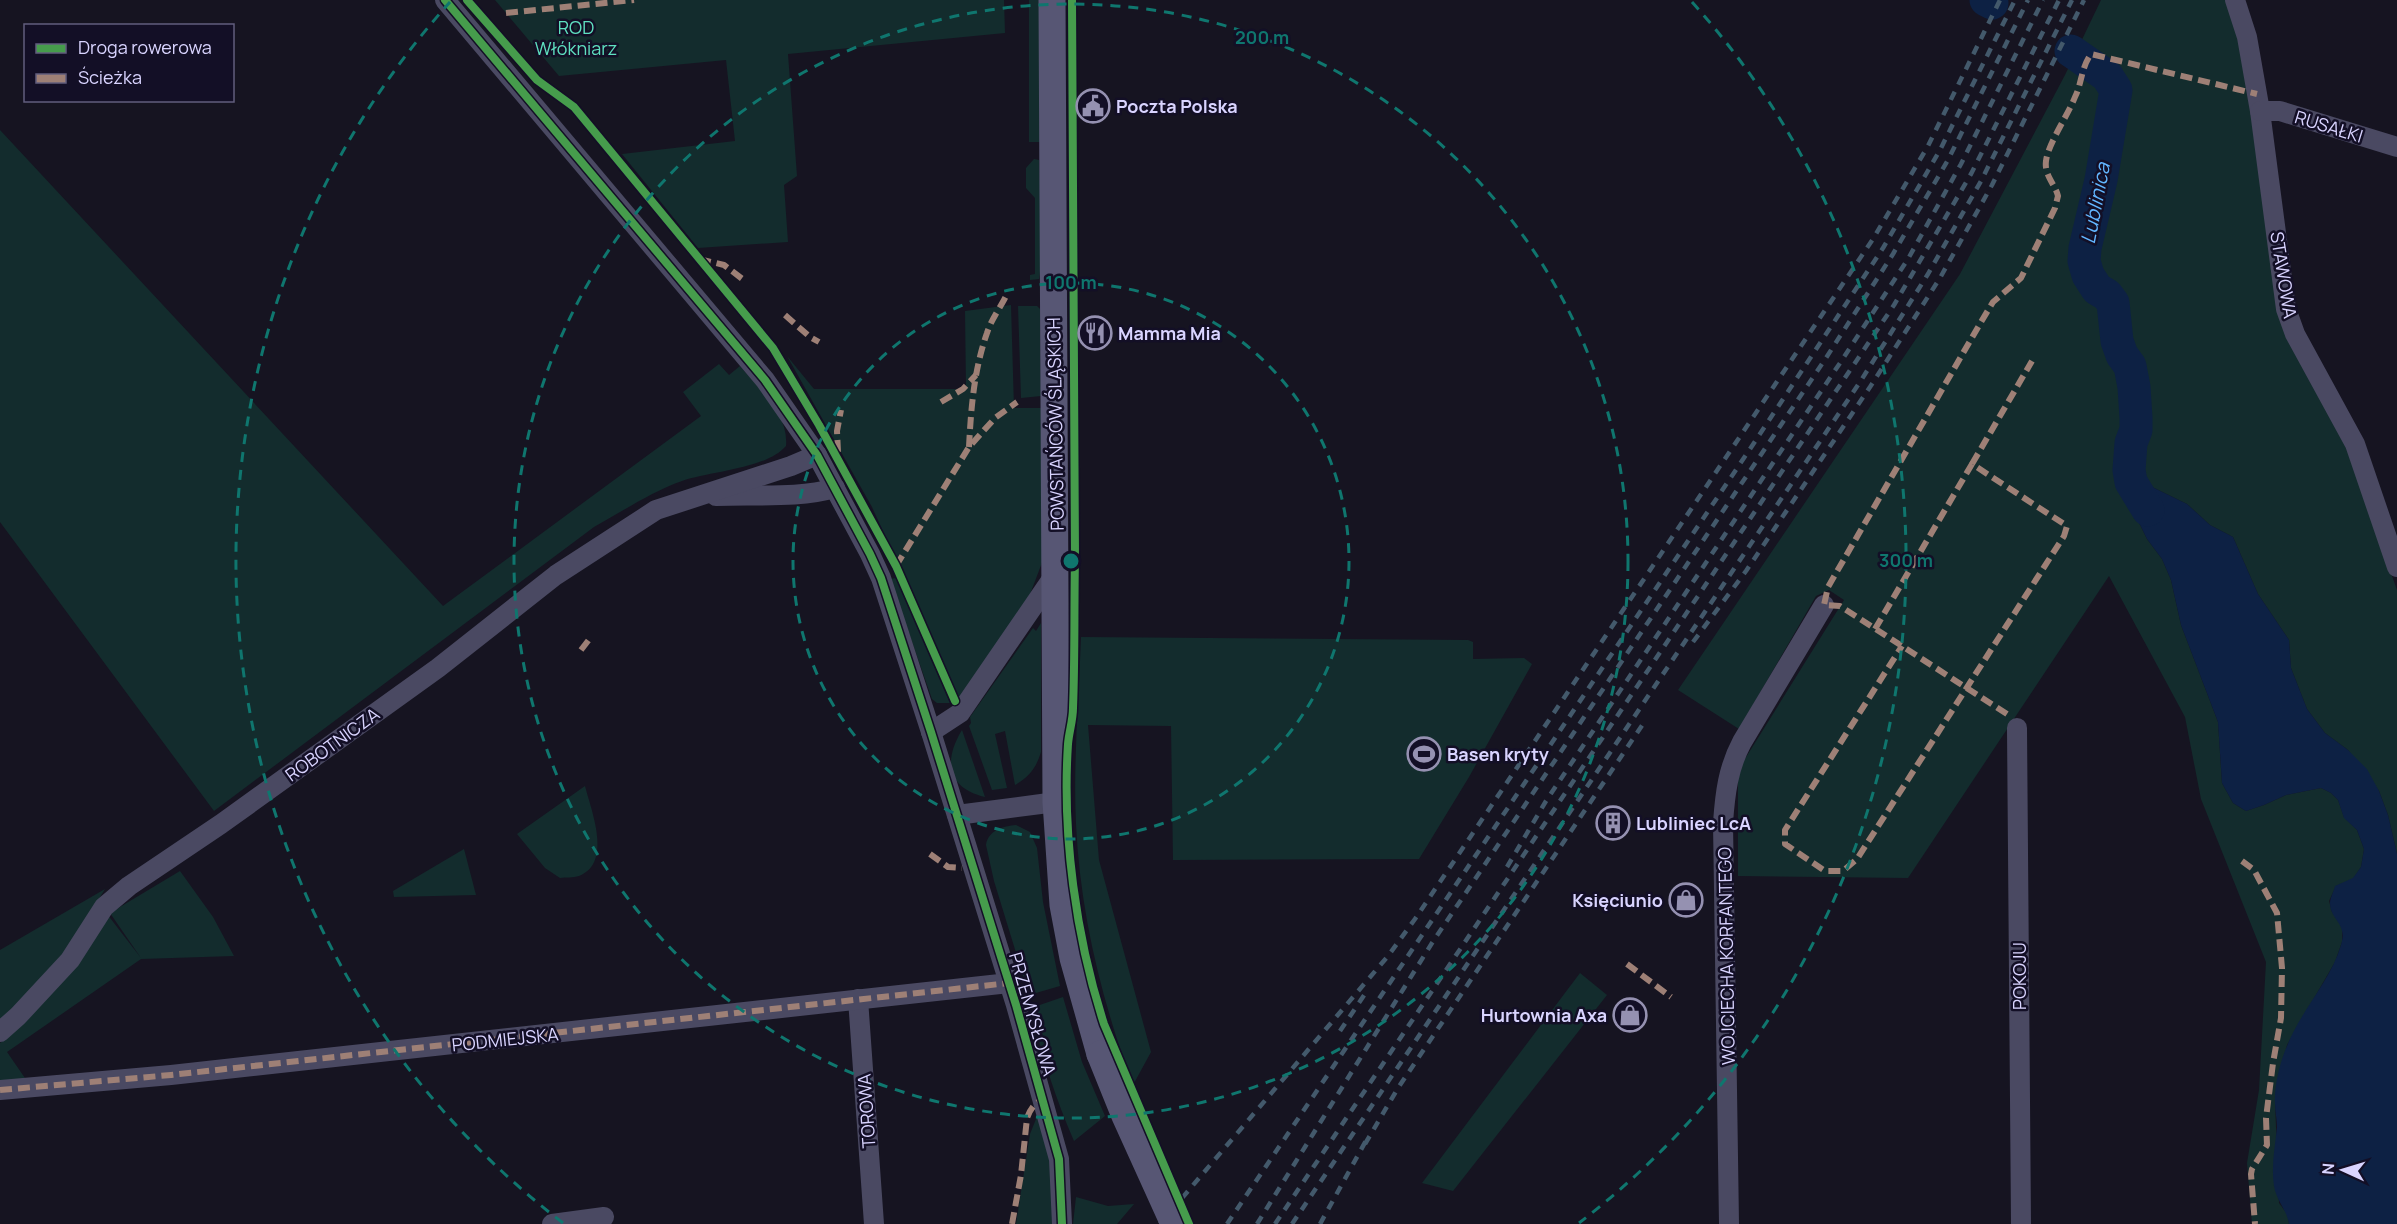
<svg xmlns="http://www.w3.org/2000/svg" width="2397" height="1224" viewBox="0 0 2397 1224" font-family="Manrope,sans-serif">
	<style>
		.green { fill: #132c2d }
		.water { fill: #0d2144 }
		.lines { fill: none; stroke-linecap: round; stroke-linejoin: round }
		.river { stroke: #0d2144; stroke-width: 33 }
		.minor { stroke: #4a4962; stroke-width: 20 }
		.secondary { stroke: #575674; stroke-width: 27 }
		.rail { stroke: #43596b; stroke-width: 4.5; stroke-dasharray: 9 8; stroke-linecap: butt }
		.secondary-bridge { stroke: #575674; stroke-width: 27 }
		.quiet { stroke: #9e8076; stroke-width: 6; stroke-dasharray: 12 6; stroke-linecap: butt }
		.cycleway-casing { stroke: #130f26; stroke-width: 11 }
		.cycleway { stroke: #469c4c; stroke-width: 8 }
		.ring { fill: none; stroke: #0f766e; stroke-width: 3; stroke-dasharray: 10 8 }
		.labels { text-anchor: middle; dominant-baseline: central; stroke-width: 5; stroke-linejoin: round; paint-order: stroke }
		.park-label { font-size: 18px; fill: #5fe0c0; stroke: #130f26 }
		.poi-label { font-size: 18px; font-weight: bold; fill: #d9d4ff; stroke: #130f26; text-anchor: start }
		.street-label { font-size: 18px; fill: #d9d4ff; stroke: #130f26 }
		.water-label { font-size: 20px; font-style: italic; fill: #62b6ff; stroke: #130f26 }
		.centre { fill: #0f766e; stroke: #130f26; stroke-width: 3 }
		.ring-label { font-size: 18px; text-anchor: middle; font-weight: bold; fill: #0f766e; stroke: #130f26; stroke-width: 5; stroke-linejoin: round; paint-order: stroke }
	</style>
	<rect width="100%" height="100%" fill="#161421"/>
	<g class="green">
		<polygon points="495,0 1004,0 1005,33 788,54 797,176 784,185 788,242 698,248 622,154 735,141 726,60 559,76"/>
		<polygon points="1029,0 1041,0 1042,142 1029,142"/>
		<polygon points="2101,0 2227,0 2240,41 2280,311 2342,436 2397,590 2397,854 2388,815 2379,791 2348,750 2325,733 2307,709 2291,668 2289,640 2258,594 2233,537 2210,525 2187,504 2150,486 2130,471 2130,504 2147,539 2162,559 2171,580 2181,625 2218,722 2222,783 2233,803 2246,811 2264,805 2286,795 2321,788 2331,793 2338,800 2344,817 2357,830 2364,849 2361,867 2353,879 2336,886 2329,901 2332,912 2342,925 2342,942 2335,962 2287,1045 2275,1102 2279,1203 2288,1215 2289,1224 2252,1224 2247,1163 2259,1090 2266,962 2201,799 2185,717 2109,576 1908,878 1738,876 1738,770 1844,600 1829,590 1816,596 1739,729 1678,690 1960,274 2065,75"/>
		<path d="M0,130L443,606L701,416L683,392L719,364L729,375L740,366C759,389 789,414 786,446C766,469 711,471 682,481C651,492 623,511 594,527L214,811L0,522Z"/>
		<polygon points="1034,159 1039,160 1043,251 1039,279 1030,280 1030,275 1035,274 1035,198 1026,188 1026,168"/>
		<polygon points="1011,305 1014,408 1041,408 1043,560 1029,597 959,698 872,507 787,356 814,389 966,389 965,311"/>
		<polygon points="1018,306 1037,306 1040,309 1041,396 1021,398"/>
		<polygon points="896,578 950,703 937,703 932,699 890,579"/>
		<path d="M1041,623V752C1036,768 1030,776 1015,785L1005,731L995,734L1007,788L992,790L969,726L971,723L970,717L1033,628L1036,631Z"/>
		<path d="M1081,637L1468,640L1473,642V659L1524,658L1532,664L1469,777L1419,859L1173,860L1171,726L1088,725L1099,860L1151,1052L1133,1085C1102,1002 1080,913 1076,824C1073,762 1079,699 1081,637Z"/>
		<path d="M962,730L985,797C947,788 943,761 962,730Z"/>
		<path d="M585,786C591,810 613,863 579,876C573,878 566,877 560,878L545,868L517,834Z"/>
		<path d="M1016,825L1030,832L1037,848L1043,902L1060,986L1029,995L994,881L986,845C988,830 1004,826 1016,825Z"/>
		<polygon points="464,849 476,895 394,897 393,891"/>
		<polygon points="180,871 213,917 234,956 141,959 7,1052 27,1081 0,1082 0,1043 21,1025 107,914 141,958 110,913"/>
		<polygon points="105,889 63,956 0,1026 0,950"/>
		<polygon points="1580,973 1607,995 1453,1191 1422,1183"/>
		<path d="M1063,997L1082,1062L1105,1116L1074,1141C1055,1097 1041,1054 1031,1008Z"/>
		<polygon points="1038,1114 1054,1177 1054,1224 1016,1224 1030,1134"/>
		<polygon points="1076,1197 1108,1206 1134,1204 1117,1224 1073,1224"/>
	</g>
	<path class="water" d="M2129,470L2150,486L2187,504L2210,525L2233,537L2258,594L2289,640L2291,668L2307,709L2325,733L2348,750L2367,769L2379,791L2388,815L2397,854V1224H2289C2287,1210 2276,1200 2274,1186C2271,1166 2275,1147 2277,1127C2277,1119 2275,1112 2275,1104C2274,1086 2280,1062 2287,1046C2301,1010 2330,982 2341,945C2348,923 2330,920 2330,903C2330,898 2334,891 2335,886L2353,878L2361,867L2364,849L2357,830L2344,818L2338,800L2331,793L2321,788L2286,795L2264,805L2246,811L2233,803L2222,783L2218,722L2181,625L2171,580L2162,559L2147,539L2130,504Z"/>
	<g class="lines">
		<g class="river">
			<polyline points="1986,0 1992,3"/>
			<polyline points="2071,51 2107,76 2116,90 2101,180 2085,248 2084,261 2088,275 2097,289 2107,295 2113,303 2117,341 2122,355 2130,366 2134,387 2136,418 2136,430 2131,443 2129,470 2131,482 2148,510"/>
		</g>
		<g class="minor">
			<polyline points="445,0 765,380 817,455 870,554 881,578 931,732 1016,1005 1059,1159 1062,1224"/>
			<polyline points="2235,0 2247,37 2260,111 2286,309 2295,334 2355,444 2397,567"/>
			<polyline points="2260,111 2280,111 2397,147"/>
			<path d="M716,496C756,494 797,499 835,488"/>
			<polyline points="2017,728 2021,1224"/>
			<polyline points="931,732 960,713 1056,573"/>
			<polyline points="957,815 1056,802"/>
			<polyline points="858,999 874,1224"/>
			<polyline points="0,1032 18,1016 70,960 104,907 129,886 221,824 438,668 556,575 656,510 791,466 817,455"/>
			<polyline points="0,1090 171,1075 1009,983"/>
			<polyline points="552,1224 604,1217"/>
			<path d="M1729,1224L1723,823C1725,794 1728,768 1742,742L1824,605"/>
		</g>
		<polyline class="secondary" points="1052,0 1056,802 1063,905 1073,958 1100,1054"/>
		<g class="rail">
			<polyline points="1693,642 1746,571 1870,387 1940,278 1992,185 2084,0"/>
			<polyline points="1507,867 1546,801 1842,360 1908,259 1961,164 2043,0"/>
			<polyline points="1340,1031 1367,991"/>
			<polyline points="1365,1144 1398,1088 1645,721"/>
			<polyline points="1160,1224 1388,956 1415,919 1873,239 1928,146 2000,0"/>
			<polyline points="1227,1224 1748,452 1883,248 1940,150 2015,0"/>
			<polyline points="1257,1224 1432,943 1824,361 1893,254 1948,160 2028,0"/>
			<polyline points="1275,1224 1894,305 1971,174 2059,0"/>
			<polyline points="1292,1224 1860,382 1928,274 1981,181 2072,0"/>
			<polyline points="1320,1224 1368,1137"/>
		</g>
		<polyline class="secondary-bridge" points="1100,1054 1125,1116 1174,1224"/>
		<g class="quiet">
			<polyline points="506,13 634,0"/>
			<polyline points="699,259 724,265 745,281"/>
			<polyline points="785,315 810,337 819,342"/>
			<polyline points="941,402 963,389 976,375"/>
			<path d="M969,447C971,408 974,370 987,333C991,320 1000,308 1006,296"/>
			<polyline points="838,452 837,431 841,410"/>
			<polyline points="1972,464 2032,361"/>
			<polyline points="896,566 969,447 995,418 1017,402"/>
			<polyline points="1875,629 1972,464 2067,526 2064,536 1857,859 1843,871 1825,871 1785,844 1785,830 1902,646"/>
			<polyline points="581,650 591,637"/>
			<path d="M2007,714L1840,606L1824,605L1828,587L1981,322L1993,302L2021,278L2055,208L2058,196C2055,184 2044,175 2046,161C2048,144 2068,115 2075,97C2082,83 2081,68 2091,54L2257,94"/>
			<polyline points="930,854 948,867 962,868"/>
			<polyline points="2242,861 2254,870 2277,913 2282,968 2281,1018 2273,1063 2266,1118 2267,1145 2252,1169 2251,1174 2255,1224"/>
			<polyline points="1627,964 1671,997"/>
			<polyline points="0,1090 171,1075 1009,983"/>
			<path d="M1012,1224L1021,1175L1027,1118C1030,1110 1034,1103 1042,1100"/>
		</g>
		<g class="cycleway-casing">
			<g id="cycleway">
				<polyline points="445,0 765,380 817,455 870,554 881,578 931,732 1016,1005 1059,1159 1062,1224"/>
				<polyline points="467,0 537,80 574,107 773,348 819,425 896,566 955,701"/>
				<path d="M1072,0C1072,186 1075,372 1075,558C1074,608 1075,658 1073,708C1073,720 1069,732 1068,744C1062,835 1076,938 1104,1024L1189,1224"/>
			</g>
		</g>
		<use href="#cycleway" class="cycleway"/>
	</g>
	<g class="ring">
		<circle cx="1071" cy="561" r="278"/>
		<circle cx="1071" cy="561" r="557"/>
		<path d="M563 1223A835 835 0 0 1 450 2M1692 2A835 835 0 0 1 1579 1223"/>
	</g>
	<defs>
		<g id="civic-ring" transform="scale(1.725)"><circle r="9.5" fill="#130f26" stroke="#9591b1" stroke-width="1.5"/><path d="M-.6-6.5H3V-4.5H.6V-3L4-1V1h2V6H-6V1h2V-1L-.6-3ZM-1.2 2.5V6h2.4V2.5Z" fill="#9591b1"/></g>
		<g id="restaurant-ring" transform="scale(1.725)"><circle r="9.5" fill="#130f26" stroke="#9591b1" stroke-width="1.5"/><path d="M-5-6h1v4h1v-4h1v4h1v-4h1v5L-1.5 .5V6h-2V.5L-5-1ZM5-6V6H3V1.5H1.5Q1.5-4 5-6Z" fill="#9591b1"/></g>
		<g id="stadium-ring" transform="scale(1.725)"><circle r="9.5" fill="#130f26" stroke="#9591b1" stroke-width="1.5"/><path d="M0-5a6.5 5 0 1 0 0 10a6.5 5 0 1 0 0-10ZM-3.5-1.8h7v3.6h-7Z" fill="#9591b1"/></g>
		<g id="building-ring" transform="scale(1.725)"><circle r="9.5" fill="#130f26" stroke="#9591b1" stroke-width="1.5"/><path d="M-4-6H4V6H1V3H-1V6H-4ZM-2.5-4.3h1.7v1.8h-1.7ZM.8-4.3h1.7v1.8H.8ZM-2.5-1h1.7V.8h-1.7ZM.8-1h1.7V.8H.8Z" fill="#9591b1"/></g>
		<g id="shop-ring" transform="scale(1.725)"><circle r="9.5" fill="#130f26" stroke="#9591b1" stroke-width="1.5"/><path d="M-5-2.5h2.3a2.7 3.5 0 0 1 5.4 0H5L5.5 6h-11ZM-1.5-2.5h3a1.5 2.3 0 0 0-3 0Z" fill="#9591b1"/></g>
	</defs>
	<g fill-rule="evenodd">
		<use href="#civic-ring" x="1093" y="106"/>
		<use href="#restaurant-ring" x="1095" y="333"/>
		<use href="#stadium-ring" x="1424" y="754"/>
		<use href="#building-ring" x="1613" y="823"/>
		<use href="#shop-ring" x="1686" y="900"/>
		<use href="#shop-ring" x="1630" y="1015"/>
	</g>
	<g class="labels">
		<g class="park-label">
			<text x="576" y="27">ROD<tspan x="576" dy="21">Włókniarz</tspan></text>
		</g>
		<g class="poi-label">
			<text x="1116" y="106">Poczta Polska</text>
			<text x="1118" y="333">Mamma Mia</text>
			<text x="1447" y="754">Basen kryty</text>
			<text x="1636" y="823">Lubliniec LcA</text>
			<text x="1663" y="900" text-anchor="end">Księciunio</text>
			<text x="1607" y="1015" text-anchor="end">Hurtownia Axa</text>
		</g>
		<g class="street-label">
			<text transform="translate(2329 126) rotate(17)">RUSAŁKI</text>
			<text transform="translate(2284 275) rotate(81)">STAWOWA</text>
			<text transform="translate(1055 424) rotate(-91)">POWSTAŃCÓW ŚLĄSKICH</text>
			<text transform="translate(332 744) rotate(-36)">ROBOTNICZA</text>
			<text transform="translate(1726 956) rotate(-91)">WOJCIECHA KORFANTEGO</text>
			<text transform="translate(2019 976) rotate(-90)">POKOJU</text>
			<text transform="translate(1033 1014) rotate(74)">PRZEMYSŁOWA</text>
			<text transform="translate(505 1039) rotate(-6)">PODMIEJSKA</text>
			<text transform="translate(866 1111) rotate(-94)">TOROWA</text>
		</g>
		<g class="water-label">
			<text transform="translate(2095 203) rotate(-79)">Lublinica</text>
		</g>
	</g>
	<circle cx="1071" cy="561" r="9" class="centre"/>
	<g class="ring-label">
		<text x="1262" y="44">200 m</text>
		<text x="1071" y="289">100 m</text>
		<text x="1906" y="567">300 m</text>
	</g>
	<rect x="24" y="24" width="210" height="78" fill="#130f26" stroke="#625e7d" stroke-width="1.5"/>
	<rect x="36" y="44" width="30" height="9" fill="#469c4c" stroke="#625e7d" stroke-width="1.5"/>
	<text x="78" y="54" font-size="18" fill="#d9d4ff">Droga rowerowa</text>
	<rect x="36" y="74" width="30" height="9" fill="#9e8076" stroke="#625e7d" stroke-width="1.5"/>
	<text x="78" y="84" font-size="18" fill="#d9d4ff">Ścieżka</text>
	<g transform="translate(2343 1170) rotate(274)" stroke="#130f26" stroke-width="4.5" paint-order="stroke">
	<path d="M0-4.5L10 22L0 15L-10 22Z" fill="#d9d4ff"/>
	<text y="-9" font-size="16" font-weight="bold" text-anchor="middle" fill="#d9d4ff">N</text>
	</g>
</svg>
